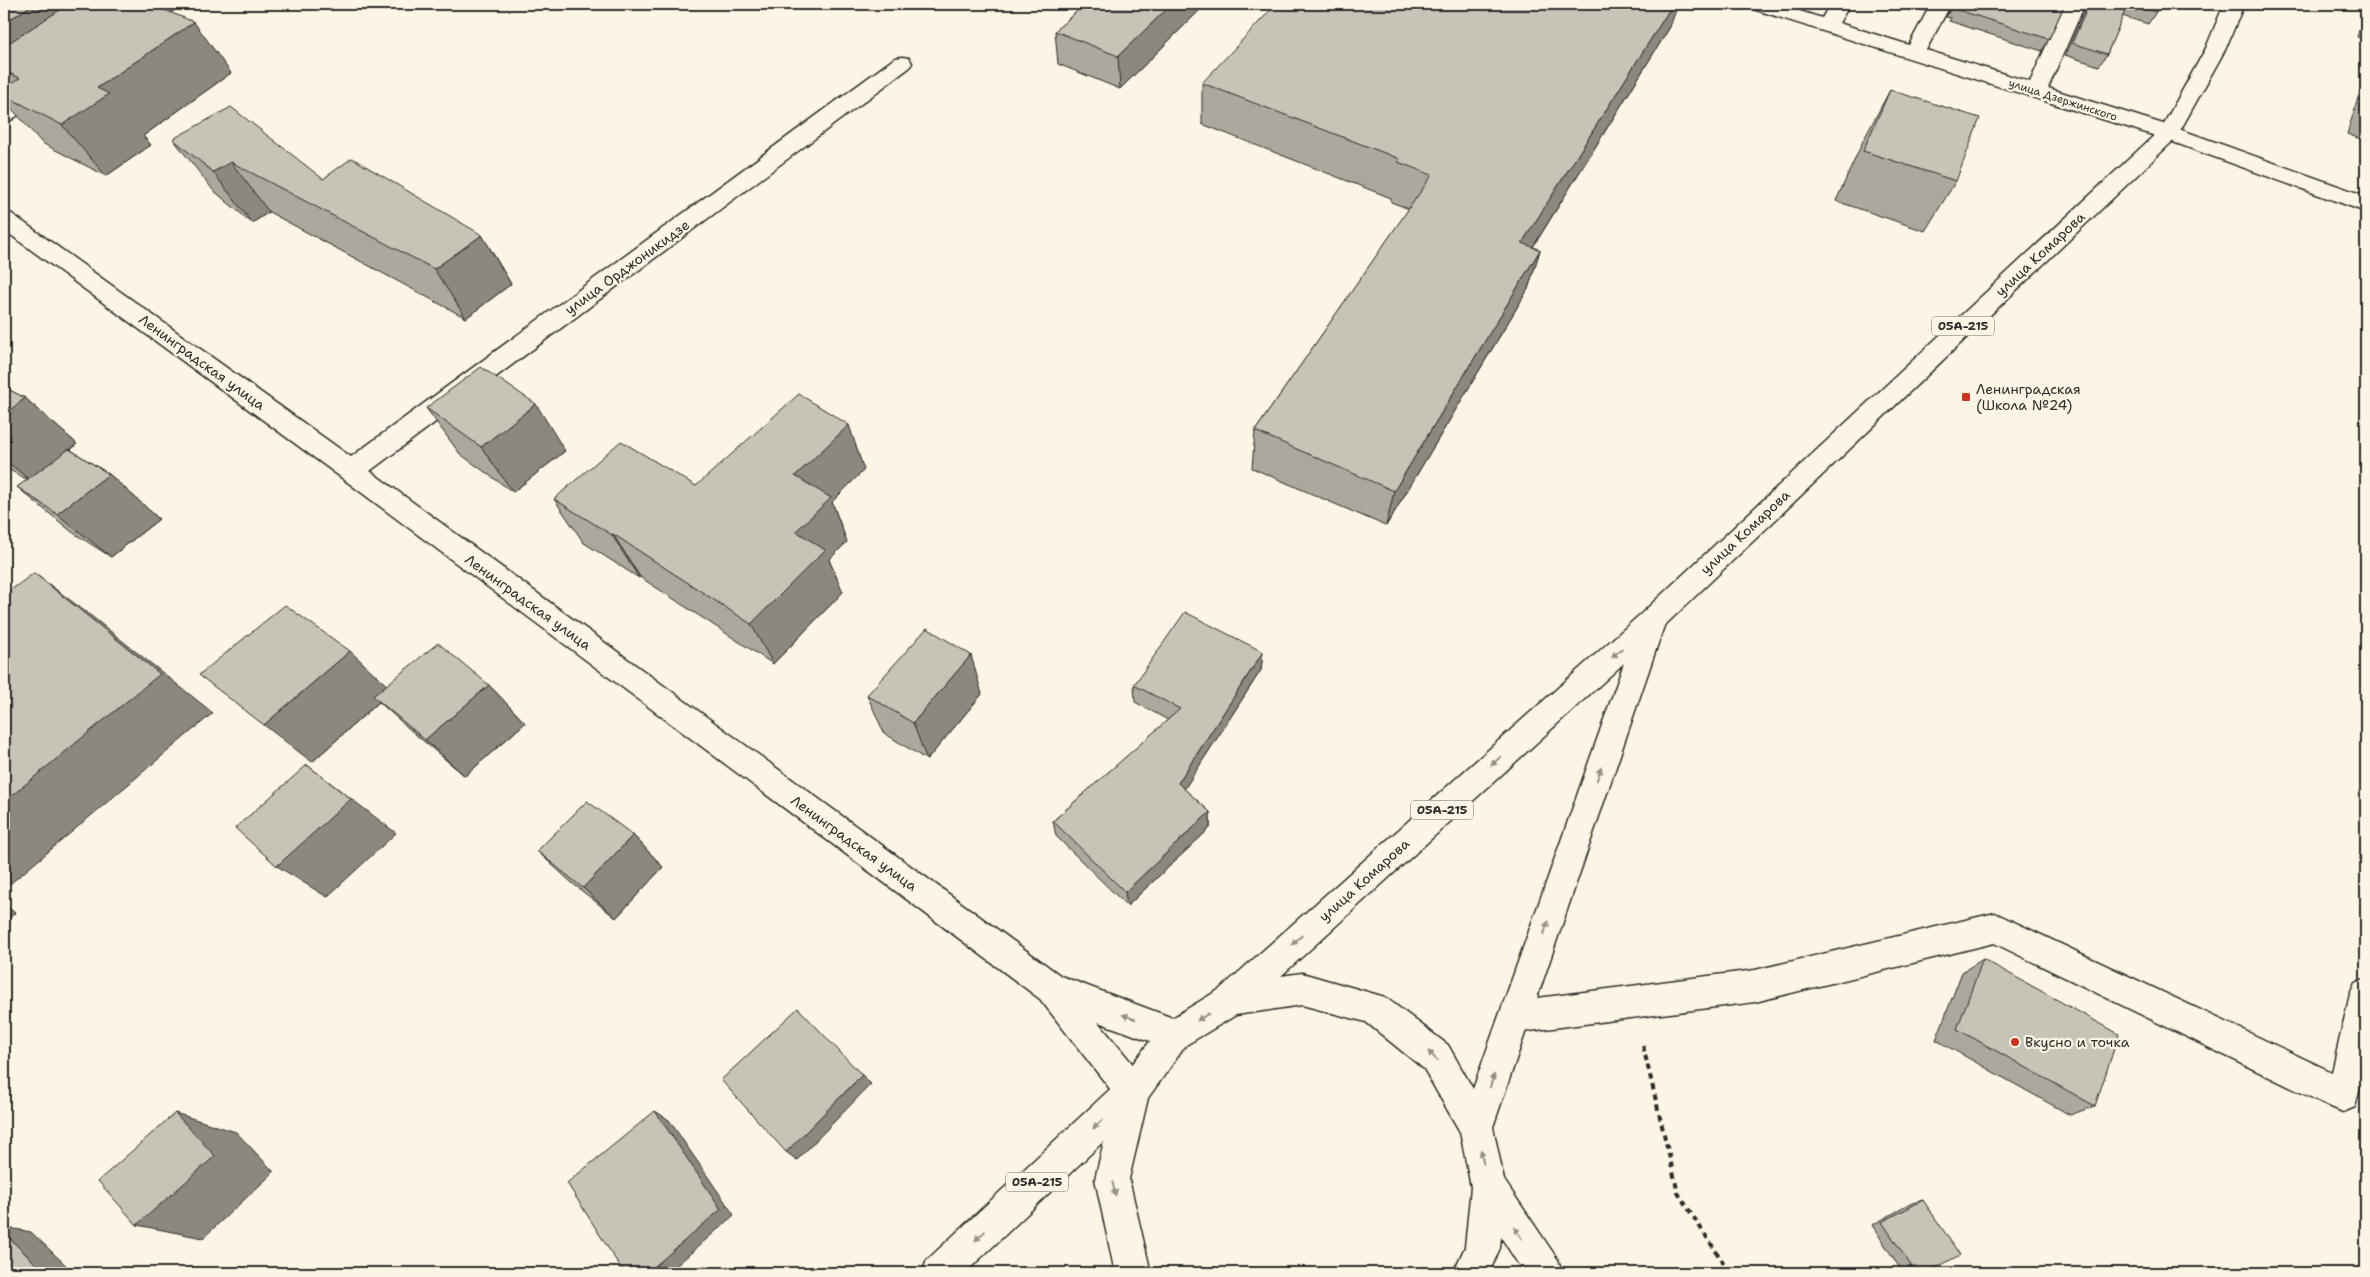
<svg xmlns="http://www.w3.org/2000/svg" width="2370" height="1277" viewBox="0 0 2370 1277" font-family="'Shantell Sans',sans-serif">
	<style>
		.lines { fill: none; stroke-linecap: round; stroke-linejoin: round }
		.minor-casing { stroke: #2b2b2b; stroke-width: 3 }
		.highway-casing { stroke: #2b2b2b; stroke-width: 3 }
		.path { stroke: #2b2b2b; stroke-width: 4; stroke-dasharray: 5.5 4.5; stroke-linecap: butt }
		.minor { fill: #fcf5e5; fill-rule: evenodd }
		.highway { fill: #fcf5e5; fill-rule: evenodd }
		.wall { fill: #aca89d; stroke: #2b2b2b }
		.shaded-wall { fill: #8c8880; stroke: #2b2b2b }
		.building { fill: #c8c3b7; stroke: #2b2b2b }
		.oneway { fill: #949088 }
		.poi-dot { fill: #c8321e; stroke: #fcf5e5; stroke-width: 2 }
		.labels { text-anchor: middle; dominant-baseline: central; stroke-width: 4.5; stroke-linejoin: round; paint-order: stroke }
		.far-street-label { font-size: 11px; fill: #2b2b2b; stroke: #fcf5e5 }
		.shield { fill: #fcf5e5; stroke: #6a6863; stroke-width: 1 }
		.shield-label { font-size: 12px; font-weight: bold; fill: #2b2b2b }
		.street-label { font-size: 14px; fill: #2b2b2b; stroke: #fcf5e5 }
		.poi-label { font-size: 14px; fill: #2b2b2b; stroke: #fcf5e5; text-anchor: start }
	</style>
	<rect width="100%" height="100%" fill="#fcf5e5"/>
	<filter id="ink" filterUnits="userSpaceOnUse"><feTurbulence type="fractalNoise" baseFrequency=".02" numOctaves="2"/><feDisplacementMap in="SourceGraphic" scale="10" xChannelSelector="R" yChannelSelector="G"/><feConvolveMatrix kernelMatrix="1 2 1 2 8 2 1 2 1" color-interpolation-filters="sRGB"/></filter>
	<g filter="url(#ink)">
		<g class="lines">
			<g class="minor-casing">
				<g id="minor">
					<polygon points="156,4 179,4 176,8 138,33 131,35 124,33 121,29 124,25"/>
					<polygon points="1747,4 1777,4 1822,18 1830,4 1850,4 1839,23 1909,45 1931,4 1951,4 1926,50 2030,82 2065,4 2085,4 2048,88 2176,128 2366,196 2366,212 2162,138 1750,8"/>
					<polygon points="902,57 909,58 912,63 909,68 370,471 1061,976 1186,1023 1191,1034 1186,1045 1175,1050 1098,1022 1145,1079 1150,1091 1145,1103 1133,1108 1121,1103 1040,999 342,478 4,230 4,211 12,214 351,457 895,58"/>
					<polygon points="44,81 51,83 54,88 51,93 11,120 4,122 4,105 37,83"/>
					<polygon points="1995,913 2332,1072 2350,994 2355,983 2366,978 2366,1065 2355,1107 2343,1112 2331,1107 1994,943 1755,1002 1515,1033 1504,1028 1499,1017 1504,1006 1515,1001 1755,970"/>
				</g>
			</g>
			<g class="highway-casing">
				<path id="highway" d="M2224,4H2244L2226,48L2176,138L1664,626L1493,1127L1504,1180L1558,1260L1563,1273H1524L1501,1237L1500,1248L1489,1273H1453L1465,1247L1471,1187L1460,1132L1424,1069L1366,1022L1302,1005L1236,1015L1186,1045L1148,1098L1129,1179L1151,1273H1115L1095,1179L1104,1141L965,1273H922L927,1260L1121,1079L1164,1023L1220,989L1643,612L2161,129L2206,48ZM1624,663L1473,1089L1448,1045L1385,997L1302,973L1281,976Z"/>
			</g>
			<polyline class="path" points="1643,1046 1678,1193 1730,1273"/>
			<use href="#minor" class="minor"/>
			<use href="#highway" class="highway"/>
		</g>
		<g class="wall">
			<polygon points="4,4 231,73 143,136 151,145 106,176 42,143 6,102 4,103"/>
			<polygon points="1085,4 1206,4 1120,89 1058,64 1055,31"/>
			<polygon points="1899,4 1930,4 1925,11"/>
			<polygon points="1952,4 2065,4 2049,39 2042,51 1949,21 1951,18 1946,17 1953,5"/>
			<polygon points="2086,4 2159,4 2156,12 2148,24 2122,16 2107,54 2099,66 2065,55 2087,5"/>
			<polygon points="2366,7 2366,40 2357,37"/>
			<polygon points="1670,27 1533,247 1540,250 1528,289 1386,526 1252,468 1255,431 1409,209 1391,202 1391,198 1202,124 1202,83"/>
			<polygon points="2366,72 2366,141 2347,134"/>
			<polygon points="1890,90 1956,181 1925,231 1836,201 1863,141"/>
			<polygon points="173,139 323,179 482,235 511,284 466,318 269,212 252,223 213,190"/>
			<polygon points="4,387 25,398 77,444 71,450 109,474 159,519 111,557 72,532 17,487 28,480 4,467"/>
			<polygon points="426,408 565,451 513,492 460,454"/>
			<polygon points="864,470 832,502 847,542 829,560 843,592 773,664 640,577 639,578 584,543 554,499"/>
			<polygon points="1263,652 1261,670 1184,789 1210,812 1210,828 1127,906 1056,836 1053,821 1168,720 1135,702 1134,685"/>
			<polygon points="489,685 525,723 465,776 415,734 379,702 312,762 387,686"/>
			<polygon points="982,694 927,760 884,733 867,695"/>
			<polygon points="633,835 663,867 616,918 572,883 537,851"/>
			<polygon points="1983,959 2095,1106 2070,1115 1936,1040 1962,972"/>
			<polygon points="1923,1200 1926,1273 1903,1273 1872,1225 1912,1203"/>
		</g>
		<g class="shaded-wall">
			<polygon points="34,4 88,4 20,78 4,71 4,23"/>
			<polygon points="1172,4 1206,4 1120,89 1118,56"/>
			<polygon points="1673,4 1678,4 1670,27 1511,282 1522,243"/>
			<polygon points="194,22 231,73 143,136 151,145 106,176 62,125 97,88"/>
			<polygon points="231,162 269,212 252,223 213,172"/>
			<polygon points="482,235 511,284 466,318 434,269"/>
			<polygon points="1540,250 1528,289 1386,526 1394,491"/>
			<polygon points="25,398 77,444 32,482 4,459 4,415"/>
			<polygon points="536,404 565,451 513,492 481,447"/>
			<polygon points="849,425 864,470 832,502 847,542 829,560 843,592 773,664 751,624 796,531 795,476"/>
			<polygon points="109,474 159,519 111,557 57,514"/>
			<polygon points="613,534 640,577 639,578 612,535"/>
			<polygon points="34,573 90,615 213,713 4,889 4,802"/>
			<polygon points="350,651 392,690 312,762 264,725"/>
			<polygon points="1263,652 1261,670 1178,799 1178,783"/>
			<polygon points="971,655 982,694 927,760 913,723"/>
			<polygon points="489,685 525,723 465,776 425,740"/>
			<polygon points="307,765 396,833 327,897 277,866"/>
			<polygon points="1210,812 1210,828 1127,906 1125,892"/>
			<polygon points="633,835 663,867 616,918 583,888"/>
			<polygon points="4,904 15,913 4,923"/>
			<polygon points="862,1075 871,1084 797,1160 786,1152"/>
			<polygon points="655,1111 669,1120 734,1215 668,1273 647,1273"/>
			<polygon points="175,1113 236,1132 274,1172 203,1238 137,1225"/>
			<polygon points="4,1227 31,1232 74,1273 45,1273 4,1233"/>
		</g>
		<g class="building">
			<polygon points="4,4 34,4 4,23"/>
			<polygon points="69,4 131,4 139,7 144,4 150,4 194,22 97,88 109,94 62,125 4,95 4,88 20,78 4,71 4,46"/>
			<polygon points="1085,4 1172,4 1118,56 1055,31"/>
			<polygon points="1276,4 1673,4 1522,243 1540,250 1394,491 1255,431 1432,175 1398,162 1400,159 1202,83"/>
			<polygon points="1953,4 2065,4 2049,39 1955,9 1957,6 1953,5"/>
			<polygon points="2089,4 2128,4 2107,54 2072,43"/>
			<polygon points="2128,4 2159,4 2156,12"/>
			<polygon points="1890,90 1980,118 1956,181 1863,151"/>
			<polygon points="231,107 323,179 352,158 482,235 434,269 231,162 213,172 173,139"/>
			<polygon points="481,367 536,404 481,447 426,408"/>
			<polygon points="4,387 25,398 4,415"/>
			<polygon points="799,394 849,425 795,476 831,498 796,531 825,550 751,624 613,534 612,535 554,499 621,441 696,486"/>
			<polygon points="69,449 109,474 57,514 17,487"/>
			<polygon points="34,573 160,674 4,802 4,595"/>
			<polygon points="285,605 350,651 264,725 199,675"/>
			<polygon points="1185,612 1263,652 1178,783 1210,812 1125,892 1053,821 1180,709 1134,685"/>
			<polygon points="927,628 971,655 913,723 867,695"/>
			<polygon points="438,643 489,685 425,740 373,696"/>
			<polygon points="307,765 351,799 277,866 235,828"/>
			<polygon points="587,801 633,835 583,888 537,851"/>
			<polygon points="1983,959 2119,1034 2095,1106 1957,1029"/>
			<polygon points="798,1008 862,1075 786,1152 721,1080"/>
			<polygon points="655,1111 721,1209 647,1273 624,1273 567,1183"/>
			<polygon points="175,1113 215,1156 137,1225 98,1181"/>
			<polygon points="1923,1200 1960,1255 1926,1273 1916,1273 1882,1222"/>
			<polygon points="4,1233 45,1273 4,1273"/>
		</g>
		<defs><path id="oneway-solid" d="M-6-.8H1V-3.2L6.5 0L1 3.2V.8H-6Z" transform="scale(1.25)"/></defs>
		<g class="oneway">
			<use href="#oneway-solid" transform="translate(1617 653) rotate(138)"/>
			<use href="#oneway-solid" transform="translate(1496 761) rotate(138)"/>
			<use href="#oneway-solid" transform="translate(1599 774) rotate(-71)"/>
			<use href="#oneway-solid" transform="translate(1546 928) rotate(-71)"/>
			<use href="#oneway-solid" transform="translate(1297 940) rotate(138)"/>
			<use href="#oneway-solid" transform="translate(1129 1017) rotate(-160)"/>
			<use href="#oneway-solid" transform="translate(1203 1017) rotate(149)"/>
			<use href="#oneway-solid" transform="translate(1433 1056) rotate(-134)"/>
			<use href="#oneway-solid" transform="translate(1492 1081) rotate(-71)"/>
			<use href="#oneway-solid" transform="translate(1098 1124) rotate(137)"/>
			<use href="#oneway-solid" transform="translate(1482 1157) rotate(-101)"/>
			<use href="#oneway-solid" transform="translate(1114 1189) rotate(78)"/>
			<use href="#oneway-solid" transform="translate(1518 1233) rotate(-124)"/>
			<use href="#oneway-solid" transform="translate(980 1236) rotate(137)"/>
		</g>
	</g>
	<g class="poi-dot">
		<rect x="1961" y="392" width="10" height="10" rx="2.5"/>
		<circle cx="2015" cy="1042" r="5"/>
	</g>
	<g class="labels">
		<g class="far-street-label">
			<text transform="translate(2063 100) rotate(18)">улица Дзержинского</text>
		</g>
		<g class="shield">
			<rect x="1932" y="316.5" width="62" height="19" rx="4"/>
			<rect x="1411" y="800.5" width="62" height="19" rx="4"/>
			<rect x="1006" y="1172.5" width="62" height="19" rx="4"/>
		</g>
		<g class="shield-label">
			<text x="1963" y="326">05А-215</text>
			<text x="1442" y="810">05А-215</text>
			<text x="1037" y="1182">05А-215</text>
		</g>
		<g class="street-label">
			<text transform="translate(2040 254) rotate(-43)">улица Комарова</text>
			<text transform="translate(627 267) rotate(-36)">улица Орджоникидзе</text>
			<text transform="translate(202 362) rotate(36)">Ленинградская улица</text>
			<text transform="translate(1745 532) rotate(-43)">улица Комарова</text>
			<text transform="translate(528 602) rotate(36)">Ленинградская улица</text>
			<text transform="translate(854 843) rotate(36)">Ленинградская улица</text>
			<text transform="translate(1364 880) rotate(-42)">улица Комарова</text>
		</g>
		<g class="poi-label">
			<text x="1976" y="389">Ленинградская<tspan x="1976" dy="16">(Школа №24)</tspan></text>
			<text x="2025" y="1042">Вкусно и точка</text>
		</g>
	</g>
	<rect width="2370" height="1277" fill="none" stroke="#fcf5e5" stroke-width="20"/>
	<rect x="10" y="10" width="2350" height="1257" fill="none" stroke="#2b2b2b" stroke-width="2" filter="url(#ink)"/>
</svg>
